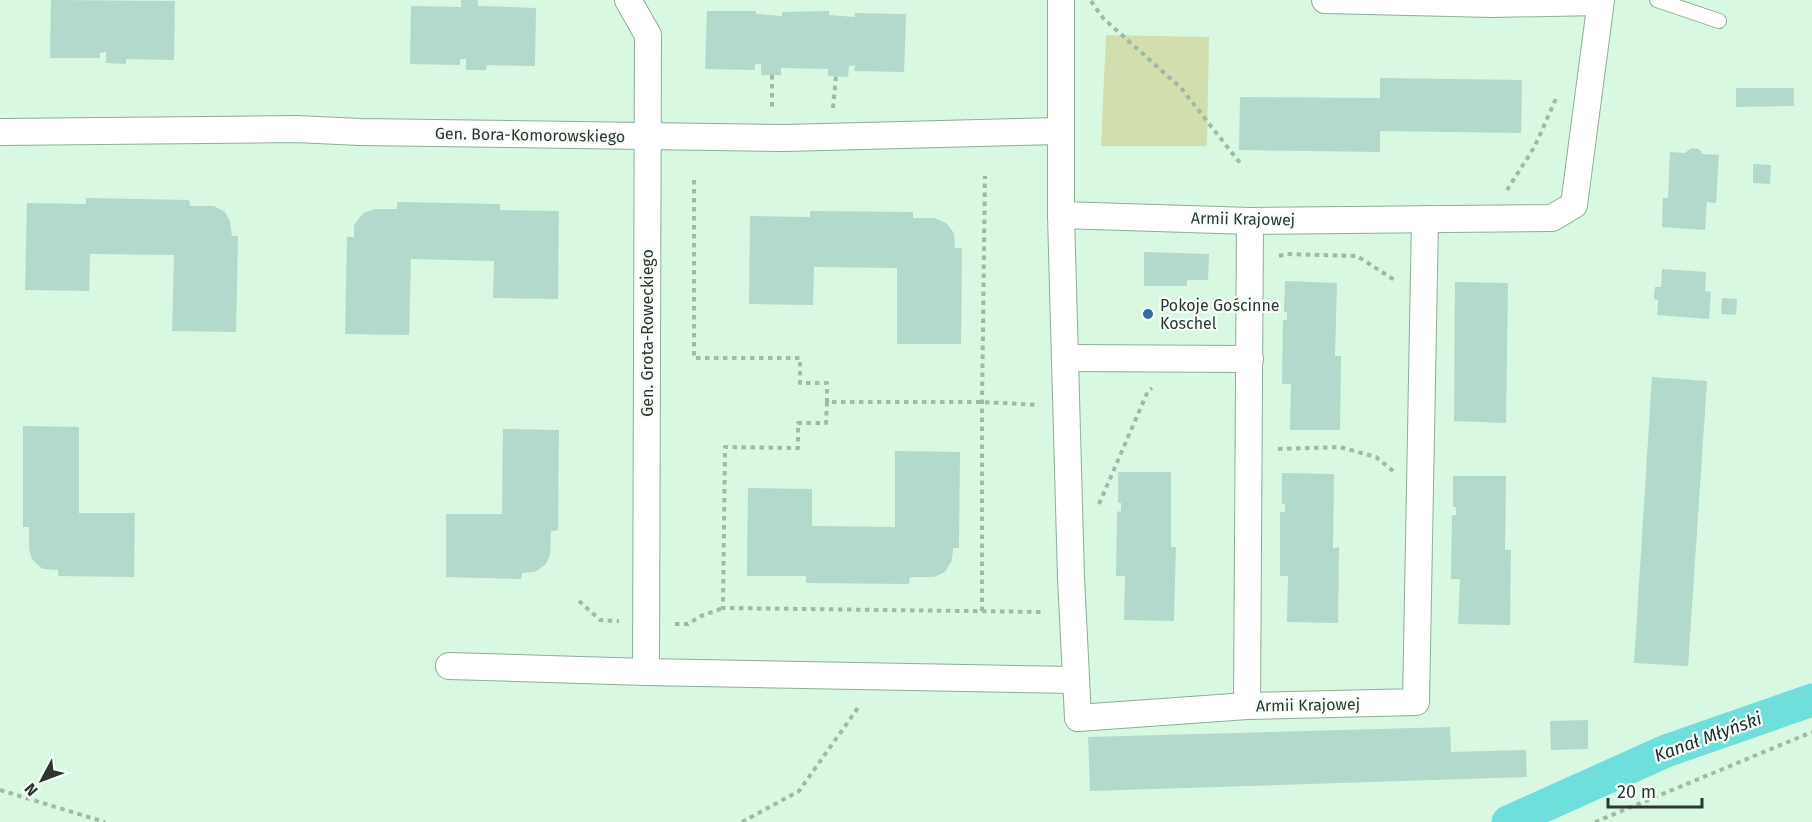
<svg xmlns="http://www.w3.org/2000/svg" width="1812" height="822" viewBox="0 0 1812 822" font-family="'Fira Sans',sans-serif">
	<style>
		.green { fill: #d3deaf }
		.lines { fill: none; stroke-linecap: round; stroke-linejoin: round }
		.canal { stroke: #6fdfdb; stroke-width: 33 }
		.building { fill: #b2d9cc }
		.service-casing { stroke: #8fad98; stroke-width: 16 }
		.minor-casing { stroke: #8fad98; stroke-width: 28 }
		.path { stroke: #9fb9a7; stroke-width: 4; stroke-dasharray: 4.5 4.5; stroke-linecap: butt }
		.service { stroke: #fff; stroke-width: 14 }
		.minor { stroke: #fff; stroke-width: 26 }
		.poi-dot { fill: #2f6ca4; stroke: #f7fef9; stroke-width: 2 }
		.labels { text-anchor: middle; dominant-baseline: central; stroke-width: 4.5; stroke-linejoin: round; paint-order: stroke }
		.street-label { font-size: 16px; fill: #2b372f; stroke: #f7fef9 }
		.poi-label { font-size: 16px; fill: #2b372f; stroke: #f7fef9; text-anchor: start }
		.water-label { font-size: 18px; font-style: italic; fill: #1a2f2e; stroke: #f7fef9 }
	</style>
	<rect width="100%" height="100%" fill="#d8f8e2"/>
	<polygon class="green" points="1106,35 1209,37 1207,146 1101,146"/>
	<g class="lines">
		<polyline class="canal" points="1508,822 1666,751 1812,700"/>
	</g>
	<g class="building">
		<polygon points="51,0 175,1 174,60 126,59 126,64 106,63 106,52 100,53 100,58 50,58"/>
		<polygon points="461,0 478,0 478,6 536,8 535,66 487,65 486,70 466,70 466,59 460,59 460,65 410,64 411,6 461,7"/>
		<polygon points="707,11 756,11 756,14 782,16 782,12 829,11 829,15 855,17 855,13 906,14 904,72 854,71 855,65 849,66 848,77 828,76 828,69 781,68 781,75 761,75 761,64 755,64 755,70 705,69"/>
		<polygon points="1380,78 1522,80 1521,133 1380,131 1380,152 1239,150 1240,97 1380,98"/>
		<polygon points="1736,88 1794,88 1794,106 1736,107"/>
		<polygon points="1691,148 1699,149 1703,154 1719,155 1716,203 1707,202 1705,230 1662,227 1663,198 1668,198 1670,152 1685,153"/>
		<polygon points="1753,164 1771,165 1770,184 1753,183"/>
		<polygon points="86,198 189,200 190,206 214,206 225,212 230,221 232,236 238,236 236,332 172,331 174,255 90,254 89,291 25,290 27,203 86,204"/>
		<polygon points="397,202 498,204 500,204 500,210 559,211 558,299 493,298 494,261 411,259 409,335 345,334 347,237 354,237 354,225 363,213 375,209 397,209"/>
		<polygon points="810,211 913,212 913,218 934,218 946,223 954,233 955,248 962,248 961,344 897,344 897,268 814,267 813,305 749,304 750,216 810,217"/>
		<polygon points="1144,252 1209,254 1208,280 1187,280 1187,286 1144,286"/>
		<polygon points="1662,269 1706,272 1705,291 1711,292 1709,319 1657,315 1658,300 1654,299 1655,287 1661,287"/>
		<polygon points="1285,281 1337,283 1335,356 1341,356 1340,430 1290,430 1291,384 1282,384 1283,320 1287,320 1287,312 1284,312"/>
		<polygon points="1455,282 1508,283 1506,423 1454,421"/>
		<polygon points="1722,298 1737,299 1736,315 1721,314"/>
		<polygon points="1652,377 1707,381 1688,666 1634,663"/>
		<polygon points="23,426 79,427 79,513 135,513 134,577 58,576 58,570 44,569 40,567 32,559 29,549 29,527 23,527"/>
		<polygon points="503,429 559,430 558,530 551,531 550,555 546,564 541,568 534,572 522,573 521,579 446,577 446,514 502,514"/>
		<polygon points="895,451 960,452 959,548 953,548 952,560 945,572 934,577 910,577 909,584 806,583 806,576 747,576 748,488 812,489 812,526 895,527"/>
		<polygon points="1118,472 1171,472 1171,547 1176,547 1174,621 1124,620 1125,576 1116,576 1117,512 1121,511 1121,503 1118,503"/>
		<polygon points="1282,473 1334,474 1333,548 1339,547 1338,623 1287,622 1288,576 1280,576 1280,512 1285,512 1285,504 1282,504"/>
		<polygon points="1453,476 1506,476 1505,550 1511,550 1510,625 1458,624 1460,579 1451,579 1452,515 1456,515 1456,507 1453,507"/>
		<polygon points="1588,720 1588,749 1551,750 1550,721"/>
		<polygon points="1450,727 1451,752 1526,750 1527,777 1090,791 1088,737"/>
	</g>
	<g class="lines">
		<g class="service-casing">
			<polyline id="service" points="1657,0 1719,21"/>
		</g>
		<g class="minor-casing">
			<g id="minor">
				<polyline points="1061,0 1061,215 1071,578 1078,718 1247,706 1416,702 1425,219"/>
				<polyline points="1325,0 1492,4 1600,2"/>
				<polyline points="0,132 296,129 360,132 785,138 1060,131"/>
				<polyline points="1061,215 1250,221 1552,218 1574,205 1601,0"/>
				<polyline points="1065,358 1250,359"/>
				<polyline points="449,666 646,672 648,35 628,0"/>
				<polyline points="646,672 1076,680"/>
				<polyline points="1247,706 1250,221"/>
			</g>
		</g>
		<g class="path">
			<polyline points="1091,1 1103,18 1181,88 1240,163"/>
			<polyline points="772,75 772,108"/>
			<polyline points="833,108 836,76"/>
			<polyline points="694,180 694,358 800,358 800,383 827,383 827,402 982,402 1039,405"/>
			<polyline points="1507,190 1535,146 1557,96"/>
			<polyline points="1279,256 1286,254 1357,256 1396,281"/>
			<polyline points="827,402 826,423 798,423 798,448 725,447 723,608 1045,612"/>
			<polyline points="1278,449 1340,447 1376,457 1393,471"/>
			<polyline points="1099,504 1148,391 1152,388"/>
			<polyline points="579,601 600,620 619,621"/>
			<polyline points="982,611 982,402 985,176"/>
			<polyline points="675,624 688,624 701,616 723,608"/>
			<polyline points="0,790 105,822"/>
			<polyline points="742,822 799,791 860,705"/>
			<polyline points="1595,822 1812,732"/>
		</g>
		<use href="#service" class="service"/>
		<use href="#minor" class="minor"/>
	</g>
	<circle class="poi-dot" cx="1148" cy="314" r="6"/>
	<g class="labels">
		<g class="street-label">
			<text transform="translate(530 135) rotate(1)">Gen. Bora-Komorowskiego</text>
			<text transform="translate(1243 219) rotate(1)">Armii Krajowej</text>
			<text transform="translate(647 333) rotate(-90)">Gen. Grota-Roweckiego</text>
			<text transform="translate(1308 705) rotate(-1)">Armii Krajowej</text>
		</g>
		<g class="poi-label">
			<text x="1160" y="305">Pokoje Gościnne<tspan x="1160" dy="18">Koschel</tspan></text>
		</g>
		<g class="water-label">
			<text transform="translate(1708 737) rotate(-20)">Kanał Młyński</text>
		</g>
	</g>
	<g transform="translate(42 780) rotate(229)" stroke="#f7fef9" stroke-width="4.5" paint-order="stroke">
	<path d="M0-4.5L10 22L0 15L-10 22Z" fill="#2b372f"/>
	<text y="-9" font-size="16" font-weight="bold" text-anchor="middle" fill="#2b372f">N</text>
	</g>
	<path d="M1608 798v9h94v-9" fill="none" stroke="#2b372f" stroke-width="3"/>
	<text x="1617" y="798" font-size="18" fill="#2b372f" stroke="#f7fef9" stroke-width="4.5" paint-order="stroke">20 m</text>
</svg>
